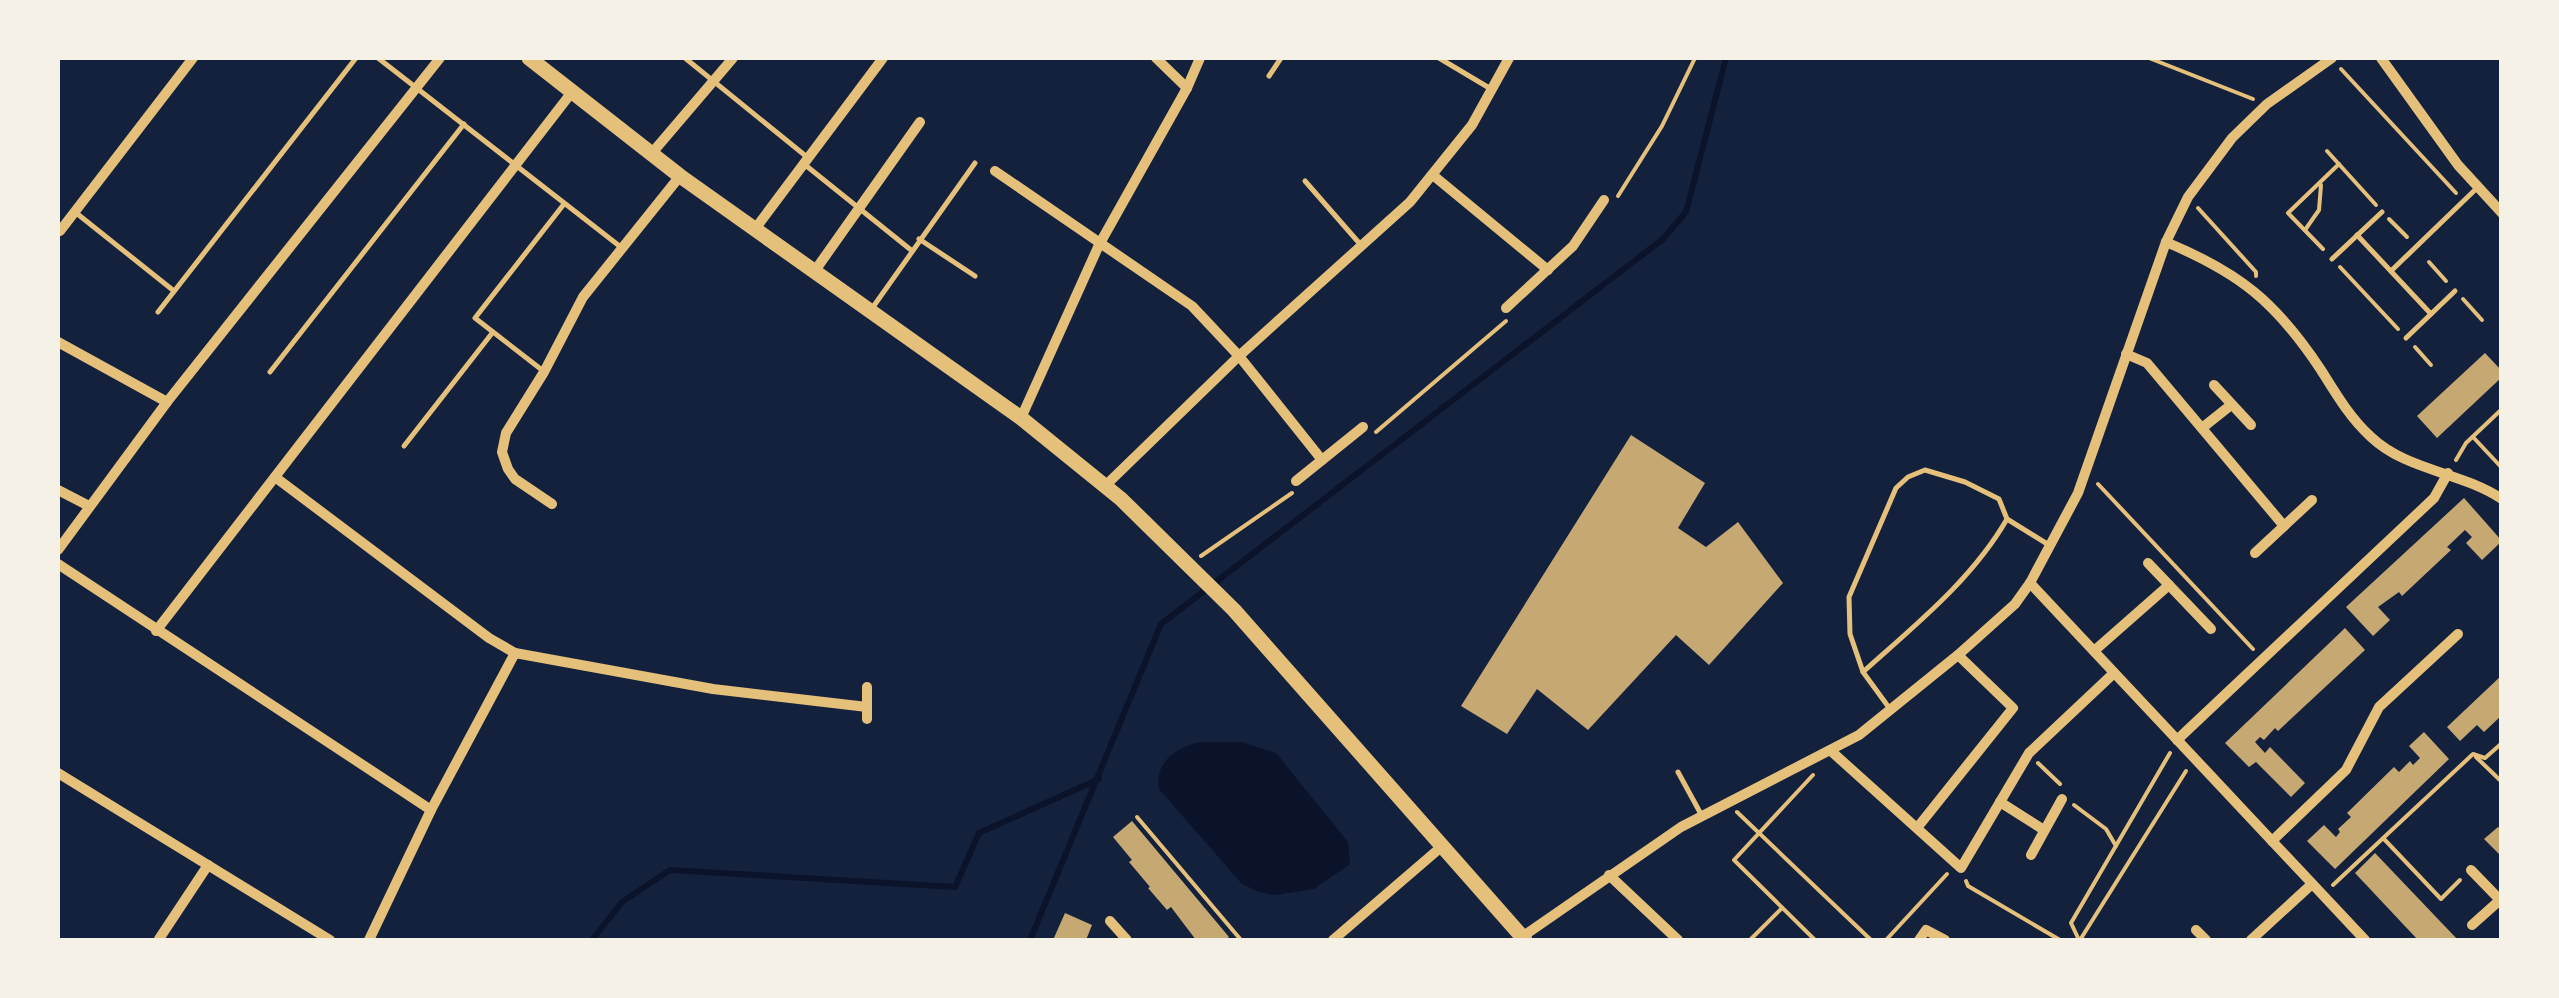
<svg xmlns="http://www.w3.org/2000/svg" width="2559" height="998" viewBox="0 0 2559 998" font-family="Jost,sans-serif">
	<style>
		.water { fill: #0b132b }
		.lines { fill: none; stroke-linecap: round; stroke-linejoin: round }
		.stream { stroke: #0b132b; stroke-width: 6 }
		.building { fill: #c6a872 }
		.path { stroke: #e5c07b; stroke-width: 4 }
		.service { stroke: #e5c07b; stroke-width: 5 }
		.minor { stroke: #e5c07b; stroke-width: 10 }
		.primary { stroke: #e5c07b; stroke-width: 15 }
	</style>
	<rect width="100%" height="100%" fill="#14213d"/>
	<path class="water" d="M1200,742H1242L1276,753L1348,842L1350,864L1314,889L1275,895L1259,892L1242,884L1159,789C1154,762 1177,747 1200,742Z"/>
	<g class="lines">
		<g class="stream">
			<polyline points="592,940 622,902 670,870 955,887 979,833 1099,779"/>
			<polyline points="1030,940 1161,624 1663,239 1686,212 1726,58"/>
		</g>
	</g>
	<g class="building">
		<polygon points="2485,353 2502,371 2502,377 2437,438 2417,416"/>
		<polygon points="1631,435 1705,483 1678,528 1706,547 1738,522 1783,583 1709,665 1676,635 1588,730 1537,689 1507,734 1461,706"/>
		<polygon points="2464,498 2502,541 2482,560 2466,543 2472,537 2465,530 2447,547 2451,550 2402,596 2399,592 2378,607 2390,620 2373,636 2346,607"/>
		<polygon points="2345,628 2365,650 2278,731 2275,728 2264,740 2260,737 2255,742 2265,753 2270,747 2305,783 2291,797 2256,762 2249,767 2225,743"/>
		<polygon points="2502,675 2502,715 2484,732 2477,725 2460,741 2447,727"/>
		<polygon points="2424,732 2449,759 2335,869 2307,841 2324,825 2336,837 2340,832 2338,829 2351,817 2347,813 2394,767 2399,772 2410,761 2413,765 2420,758 2409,746"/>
		<polygon points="1132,821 1229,937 1225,940 1196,940 1171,907 1167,910 1148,888 1150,887 1129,862 1132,860 1113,837"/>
		<polygon points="2498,827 2502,830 2502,857 2484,839"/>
		<polygon points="2375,853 2458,940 2418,940 2355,873"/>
		<polygon points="1065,913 1092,925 1086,940 1053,940"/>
	</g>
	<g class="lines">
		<g class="path">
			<polyline points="2149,58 2253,99"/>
			<polyline points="2341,69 2456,193"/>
			<polyline points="2327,151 2376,205"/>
			<polyline points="1618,196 1662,126 1695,58"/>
			<polyline points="2198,208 2256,272 2256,276"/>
			<polyline points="2389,219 2407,237"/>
			<polyline points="2305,230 2319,210 2321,185"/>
			<polyline points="2323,249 2288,213 2339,164"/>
			<polyline points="2429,262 2446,281"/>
			<polyline points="2340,267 2398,329"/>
			<polyline points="2463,299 2482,320"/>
			<polyline points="2415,347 2431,365"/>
			<polyline points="1376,432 1506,321"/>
			<polyline points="2473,437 2502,468"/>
			<polyline points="2456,460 2466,443 2502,409"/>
			<polyline points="2098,484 2253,649"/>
			<polyline points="1201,556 1292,493"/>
			<polyline points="2476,757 2502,782"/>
			<polyline points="2038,763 2060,784"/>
			<polyline points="1813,775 1734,860 1815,940"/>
			<polyline points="2074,805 2106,829 2116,846"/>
			<polyline points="1737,812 1871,940"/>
			<polyline points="1137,817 1241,940"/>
			<polyline points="2384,839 2441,899 2460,880"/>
			<polyline points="1966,881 1968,886 2060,940"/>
			<polyline points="2333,885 2473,754 2485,758 2502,743"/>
			<polyline points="1750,940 1782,908"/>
			<polyline points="1886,940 1947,874"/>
			<polyline points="2079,940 2071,923 2170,753"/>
			<polyline points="2080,940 2186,771"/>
		</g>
		<g class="service">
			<polyline points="378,58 622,248"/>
			<polyline points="685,58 807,157"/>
			<polyline points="1439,58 1491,89"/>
			<polyline points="1269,76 1281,58"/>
			<polyline points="804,164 911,250"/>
			<polyline points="1305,181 1360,244"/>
			<polyline points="75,212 174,291"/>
			<polyline points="2357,235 2431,314"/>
			<polyline points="919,239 975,276"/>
			<polyline points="2332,259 2382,212"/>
			<polyline points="2391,271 2478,187"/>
			<polyline points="873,307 975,163"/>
			<polyline points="158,312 356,58"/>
			<polyline points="2406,338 2455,291"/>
			<polyline points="542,370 475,318 564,204"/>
			<polyline points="270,372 464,124"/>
			<polyline points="404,446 493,332"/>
			<path d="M1863,672C1914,626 1972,580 2007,519"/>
			<polyline points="1890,709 1863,672 1850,634 1849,597 1896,488 1908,477 1925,470 1965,482 1999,499 2007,519 2049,545"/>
			<polyline points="1678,772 1702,816"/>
		</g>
		<g class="minor">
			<polyline points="1156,58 1187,88"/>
			<polyline points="2381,58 2458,165 2502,213"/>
			<polyline points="652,153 733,58"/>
			<polyline points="995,171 1192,306 1239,356 1322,460"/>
			<polyline points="1434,176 1548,270"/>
			<polyline points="755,229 883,58"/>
			<polyline points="60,231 193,58"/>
			<path d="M2166,242C2240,273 2276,302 2321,370C2336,394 2350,418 2371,437C2407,471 2462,472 2502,499"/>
			<polyline points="814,272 920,122"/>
			<polyline points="1506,308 1573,246 1604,200"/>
			<polyline points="58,342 167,402"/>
			<polyline points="2126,354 2147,363 2284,526"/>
			<polyline points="2214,385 2251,425"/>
			<polyline points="1021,418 1099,245 1187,88 1200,58"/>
			<polyline points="2202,428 2231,405"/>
			<polyline points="275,477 489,638 515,653 713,689 867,707"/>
			<polyline points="1296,481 1363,427"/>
			<polyline points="1105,486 1239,356 1410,202 1472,125 1509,58"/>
			<polyline points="58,490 89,506"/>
			<polyline points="552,504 515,479 508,469 502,452 506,433 544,372 583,297 680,176"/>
			<polyline points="58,550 167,402 440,58"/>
			<polyline points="2255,553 2312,500"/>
			<polyline points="2148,563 2211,629"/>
			<polyline points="58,564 431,810"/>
			<polyline points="2030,583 2365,940"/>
			<polyline points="156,631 572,92"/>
			<polyline points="2094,651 2169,585"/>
			<polyline points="867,687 867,719"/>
			<polyline points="2177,740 2434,498 2448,473"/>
			<polyline points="1831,751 1961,868 2029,753 2114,673"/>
			<polyline points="58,773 330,940"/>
			<polyline points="2000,802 2044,830"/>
			<polyline points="1917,828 2013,708 1958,655"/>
			<polyline points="2272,841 2346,770 2379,707 2458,634"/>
			<polyline points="2031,855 2062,799"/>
			<polyline points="2471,870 2502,902"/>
			<polyline points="1609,875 1678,940"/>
			<polyline points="1110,921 1127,940"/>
			<polyline points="2472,925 2500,900"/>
			<polyline points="2196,930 2206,940"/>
			<polyline points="1522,937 1681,827 1859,735 1958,655 2015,604 2030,583 2078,493 2166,242 2188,197 2232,138 2267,104 2332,58"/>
			<polyline points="159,939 208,865"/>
			<polyline points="369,940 431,810 515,653"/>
			<polyline points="1333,940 1440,848"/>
			<polyline points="1919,940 1926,930 1945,940"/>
			<polyline points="2251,940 2312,884"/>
		</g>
		<polyline class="primary" points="529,58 680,176 1021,418 1121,499 1234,610 1525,940"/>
	</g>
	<rect width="2559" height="998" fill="none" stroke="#f6f1e7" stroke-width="120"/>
</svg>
